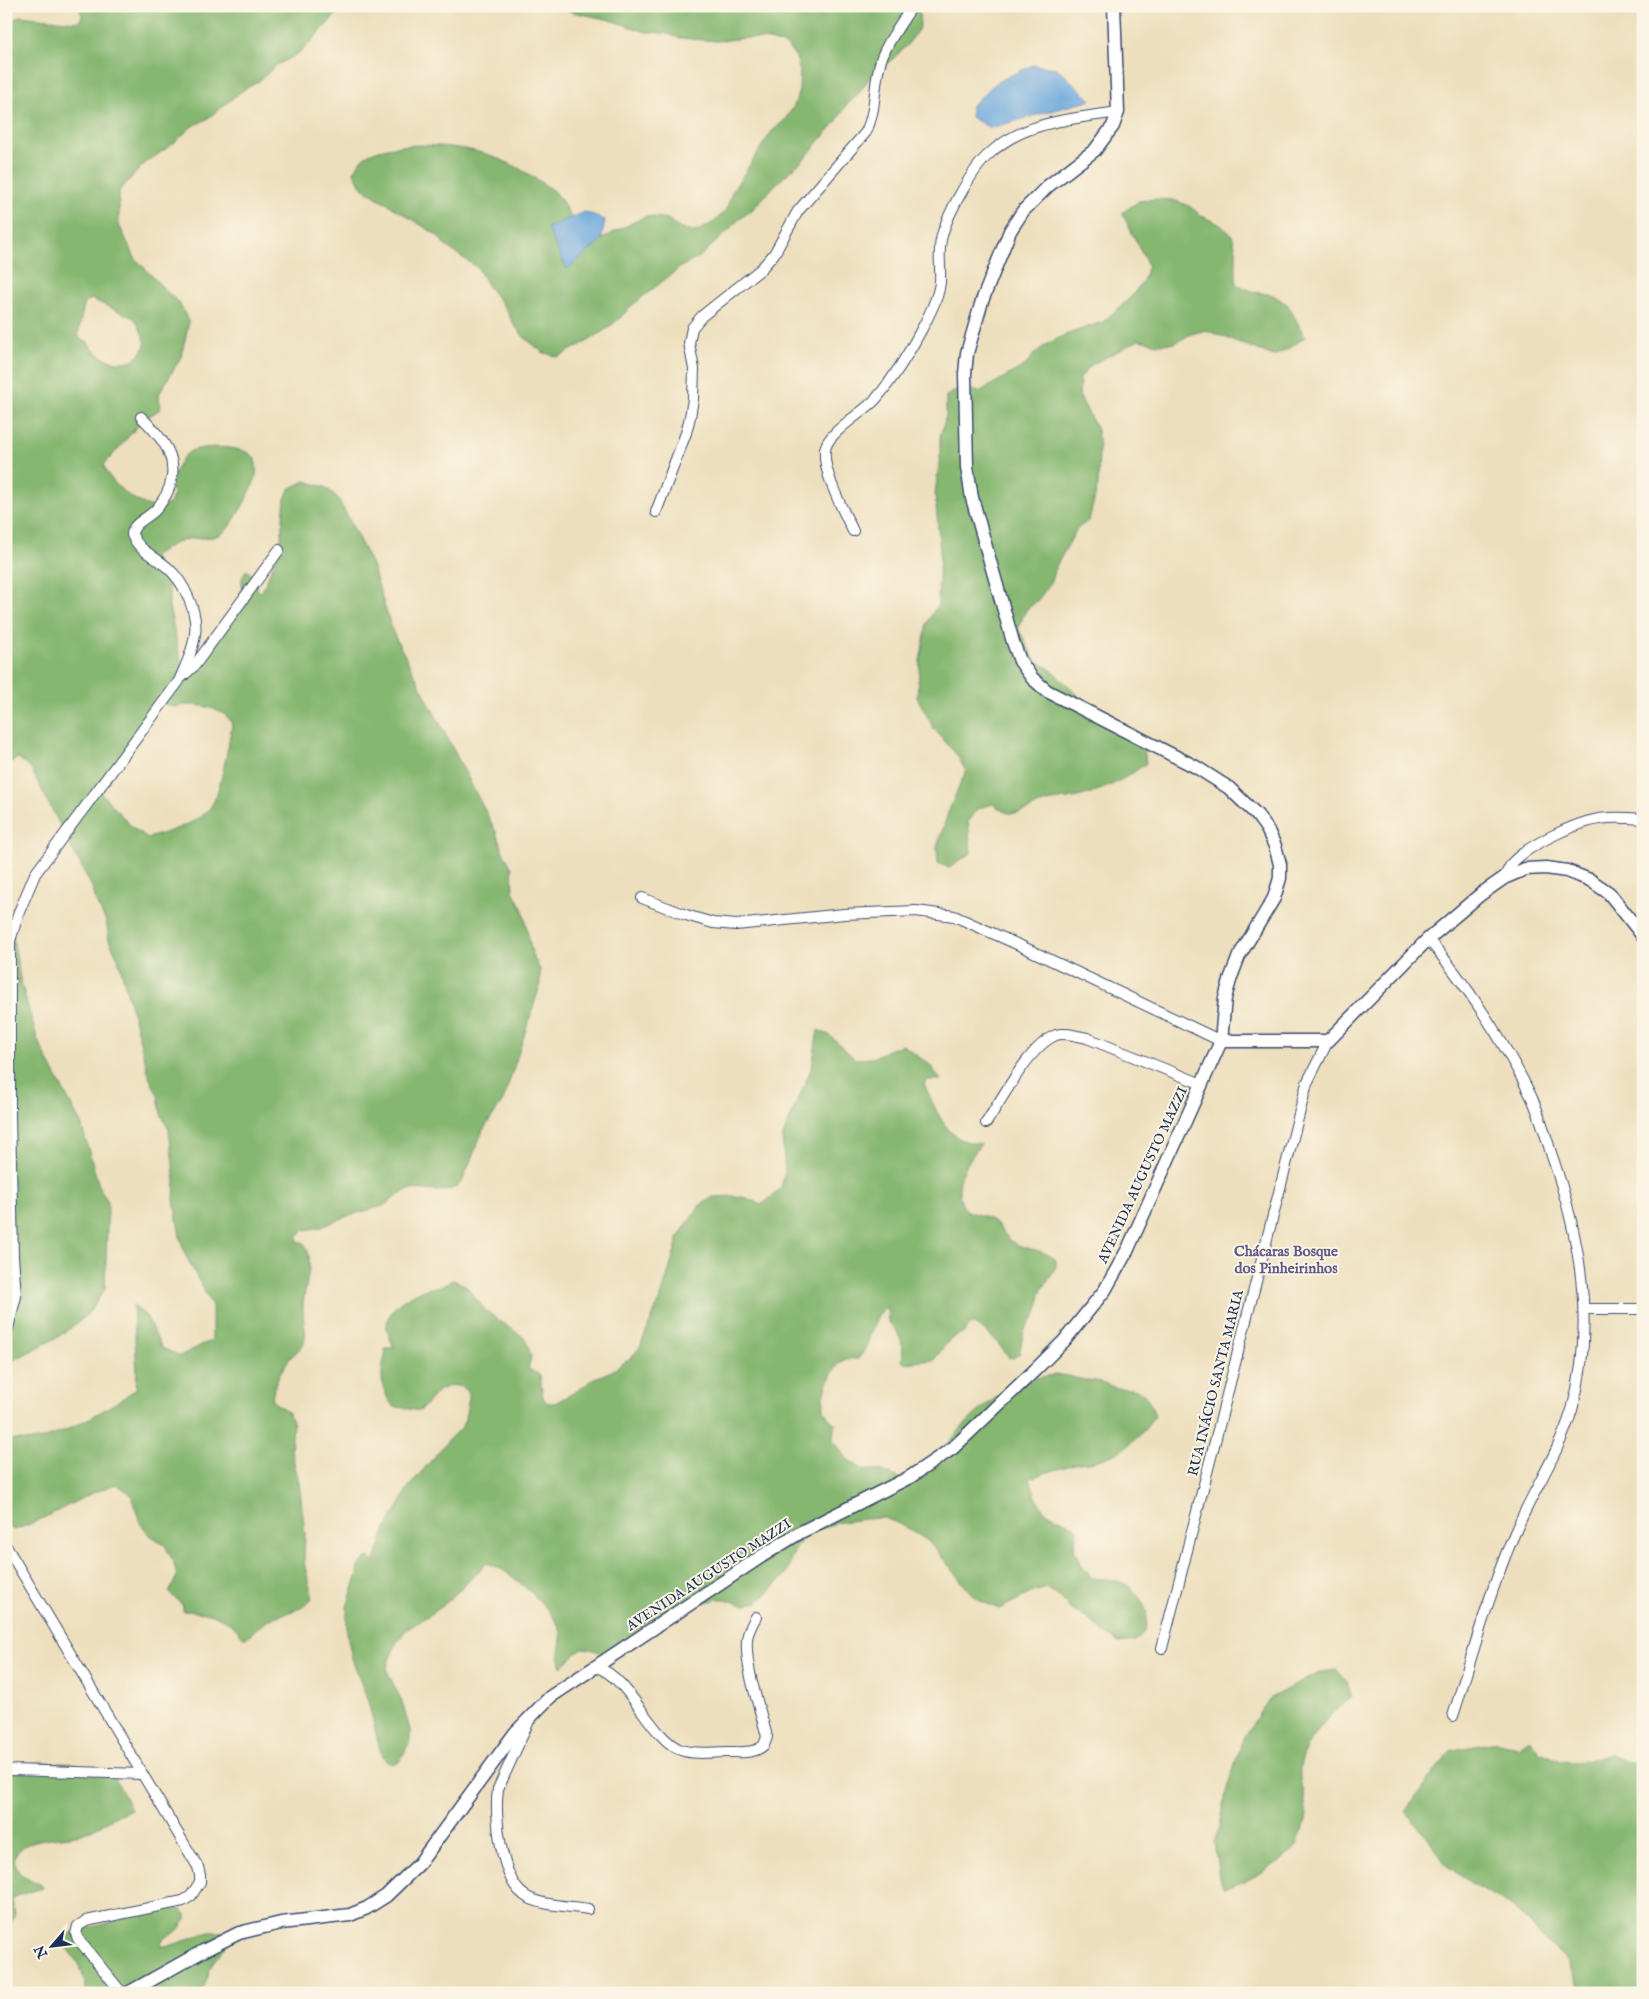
<svg xmlns="http://www.w3.org/2000/svg" width="1649" height="1999" viewBox="0 0 1649 1999" font-family="'IM FELL English',serif">
	<style>
		.forest { fill: #86b771; stroke: #507368; fill-rule: evenodd }
		.water { fill: #6da8de; stroke: #446c9e }
		.lines { fill: none; stroke-linecap: round; stroke-linejoin: round }
		.minor-casing { stroke: #3a496c; stroke-width: 12 }
		.tertiary-casing { stroke: #3a496c; stroke-width: 15 }
		.minor { stroke: #fff; stroke-width: 10 }
		.tertiary { stroke: #fff; stroke-width: 12 }
		.labels { text-anchor: middle; dominant-baseline: central; stroke-width: 4; stroke-linejoin: round; paint-order: stroke }
		.street-label { font-size: 14px; fill: #1b2f5e; stroke: #fcf5e5 }
		.neighbourhood-label { font-size: 15px; font-weight: bold; fill: #615b8a; stroke: #fcf5e5 }
	</style>
	<rect width="100%" height="100%" fill="#fcf5e5"/>
	<filter id="ink" filterUnits="userSpaceOnUse"><feTurbulence type="fractalNoise" baseFrequency=".02" numOctaves="2"/><feDisplacementMap in="SourceGraphic" scale="10" xChannelSelector="R" yChannelSelector="G"/><feConvolveMatrix kernelMatrix="1 2 1 2 8 2 1 2 1" color-interpolation-filters="sRGB"/></filter>
	<filter id="wash" filterUnits="userSpaceOnUse"><feTurbulence type="fractalNoise" baseFrequency=".0096" numOctaves="4" result="noise"/><feDisplacementMap in="SourceGraphic" scale="20" xChannelSelector="R" yChannelSelector="G"/><feGaussianBlur stdDeviation="1.12" result="paint"/><feColorMatrix in="noise" values="0 0 0 0 0 0 0 0 0 0 0 0 0 0 0 0 0 1.4 0 .05"/><feComposite in="paint" operator="in"/></filter>
	<g filter="url(#wash)">
		<rect width="100%" height="100%" fill="#eddfbd"/>
		<g class="forest">
			<path d="M79,6H344L306,47L294,56L275,66L259,81L243,90L207,119L191,127L175,142L143,165L119,191V225L135,258L167,292L179,303L189,322L181,357L159,394L160,409L142,421L104,465C109,488 166,529 174,493L170,489L169,485C174,475 179,459 189,452C200,445 247,445 254,458C257,463 257,474 255,480C251,491 233,526 224,532C212,541 198,536 184,540C173,543 163,550 154,556L157,565L169,578V607L182,665L193,664L241,598L242,579L246,570L253,575L258,591L262,592L280,547L285,499L289,489L305,481L325,487L338,498L372,565L393,633L496,832L503,852L512,868L513,891L523,910L532,954L540,970V986L503,1101L483,1130L463,1180L457,1187L445,1191L408,1189L383,1206L350,1215L322,1227L304,1230L297,1237L298,1242H303C317,1257 303,1290 303,1307C302,1318 308,1332 304,1342C301,1349 297,1351 292,1356C281,1368 275,1383 272,1398L275,1403L288,1412L293,1424L291,1450L299,1482L305,1534L304,1562L312,1597C307,1611 287,1611 275,1617C265,1621 253,1631 246,1638C240,1636 238,1629 232,1625C218,1613 201,1612 183,1611V1605L169,1593L177,1576L173,1561L165,1545L150,1535L140,1523L131,1494L116,1484C80,1495 50,1519 14,1530L6,1525V1439C16,1439 28,1442 38,1440C63,1435 115,1405 136,1389L137,1372L133,1305L146,1316L162,1348L180,1356L212,1340V1306L185,1254L180,1237L174,1199L175,1181L169,1130L161,1114L158,1095L150,1079L118,958L109,940L106,921L96,902L92,887L31,769L18,758L8,763L6,767V23L20,16L76,22L80,20L82,16ZM91,299L132,317L137,322L146,343C144,347 141,354 137,357C121,369 96,358 88,342L81,340L78,335L84,304ZM160,702C165,704 170,706 175,707C179,707 183,705 187,705C201,704 229,710 232,725C228,744 221,794 210,808C198,824 167,832 148,838L133,828L101,793L141,732L146,716Z"/>
			<path d="M560,6H916L919,11L920,27L908,44L895,57L870,77L859,93L845,107L836,122L804,159L776,184L752,210L737,221L726,233L698,258L682,266L631,306L620,318L608,328L590,340L558,357L542,352L524,337L514,325L506,309L487,285L478,268L447,247L437,235L362,188L354,172C357,167 360,160 364,157C390,138 466,145 494,157C514,164 536,178 553,191C564,199 566,212 574,222C580,229 590,235 597,241L646,216L668,219L680,229L698,231L714,222L727,209L732,192L772,131L784,121L794,106L799,90L800,72L796,57L786,45L770,40L748,38L716,41L680,38L664,33L646,32L610,20L572,12Z"/>
			<path d="M1155,199L1173,200L1189,206L1202,216L1219,224L1232,235L1236,250V284L1254,292L1273,295L1288,305L1305,337L1290,348L1274,356L1206,330L1191,334L1175,343L1158,344L1139,340L1091,365L1080,378L1079,395L1097,430L1099,447L1098,485L1089,520L1077,529L1055,568L1050,584L1038,600L1026,610L1018,628L1035,660L1050,669L1074,691L1084,703L1136,731L1144,747L1146,763C1125,780 1100,792 1073,798C1063,800 1053,800 1043,803C1031,807 1023,815 1010,813C1004,813 998,807 993,804L978,808L968,821L971,853L949,868L938,863L937,847L949,810L966,771L957,755L934,729L917,697L920,661L927,623L938,604L940,549L935,493L940,457V436L946,416V396L962,387L979,392L1026,365L1036,352L1049,343L1065,335L1103,322L1131,297L1143,281L1148,265L1122,213L1139,201Z"/>
			<polygon points="6,804 10,820 10,874 6,893 7,914 12,931 20,979 38,1041 81,1124 99,1186 108,1202 105,1289 95,1304 85,1317 58,1337 6,1364"/>
			<path d="M818,1030L829,1035L855,1059L872,1058L888,1050L903,1045L930,1065L941,1080H928L924,1084C933,1102 942,1131 962,1140C968,1142 975,1143 981,1144C969,1160 955,1178 960,1199C962,1203 962,1206 965,1209C972,1215 984,1214 993,1221C1000,1227 1006,1238 1014,1243C1029,1251 1041,1248 1056,1260V1267L1040,1293L1038,1311L1024,1331L1019,1354L1013,1358L1008,1357C998,1342 988,1331 972,1323L964,1332L950,1339L934,1360L904,1363L902,1361C904,1344 901,1333 888,1322L887,1309H883C870,1325 871,1344 858,1359C854,1359 849,1358 846,1359C832,1364 818,1401 826,1414C828,1418 833,1422 836,1425L833,1435V1440L847,1459L862,1469L883,1471L901,1479L919,1480C923,1476 930,1473 934,1468C940,1460 942,1450 949,1442C978,1409 1014,1375 1061,1375C1067,1375 1074,1378 1080,1379C1094,1381 1099,1380 1113,1387C1119,1389 1125,1388 1132,1389C1147,1391 1151,1404 1155,1416C1139,1438 1122,1455 1094,1461C1088,1463 1081,1462 1075,1464C1060,1468 1045,1473 1030,1478L1035,1495L1044,1511L1077,1528L1074,1550L1082,1566L1092,1578C1103,1579 1117,1579 1127,1585C1140,1594 1152,1614 1145,1629C1143,1634 1138,1638 1135,1641L1119,1643L1102,1631L1088,1618L1071,1610L1061,1598L1046,1588L1031,1593L999,1609L981,1601L969,1591L930,1542L900,1524L884,1518L864,1519L834,1523L833,1525L814,1531L802,1539L794,1552L785,1576L758,1602L744,1605L726,1599H717L682,1609L644,1624L627,1644L605,1654L591,1649L582,1648L561,1667C556,1655 562,1645 561,1633C559,1615 517,1578 501,1569C497,1566 491,1565 487,1563L443,1606L406,1630L397,1642L388,1663L387,1671L402,1702L410,1730V1741L400,1761L392,1764L386,1761L380,1750L369,1705L352,1658L347,1635V1607L359,1571L358,1567L366,1558L370,1557L374,1563L387,1526L400,1505L407,1489L451,1437L461,1429L465,1419L469,1398L467,1391L462,1387L452,1385L439,1390L420,1411L393,1406C383,1393 380,1381 383,1364C385,1358 386,1353 385,1348H394C392,1342 388,1335 387,1329C385,1308 410,1294 427,1289C437,1286 444,1287 453,1280L465,1285L486,1311L526,1339L531,1357L528,1369L540,1375L543,1398L548,1403H555L577,1391L595,1378L612,1371L631,1358L640,1347L663,1291L679,1236L699,1206L713,1197L736,1196L747,1198L761,1205L773,1196L781,1187L785,1172L782,1138L812,1067Z"/>
			<path d="M1337,1670L1347,1682L1351,1697C1330,1714 1308,1736 1301,1762C1296,1782 1307,1796 1306,1815C1306,1821 1299,1842 1296,1847C1288,1860 1239,1886 1224,1888L1219,1878L1214,1842L1220,1826L1227,1788L1243,1739L1262,1709L1272,1697L1321,1672Z"/>
			<polygon points="1529,1739 1540,1752 1561,1761 1581,1762 1610,1754 1626,1761 1643,1761 1643,1993 1591,1993 1579,1986 1566,1960 1511,1906 1471,1883 1443,1863 1427,1835 1405,1812 1450,1751 1495,1742 1517,1747"/>
			<path d="M41,1762L76,1764L115,1778L131,1809C116,1815 103,1824 89,1831C65,1842 29,1831 14,1857C18,1877 22,1877 40,1883L42,1888L14,1897L12,1901L15,1914L6,1935V1778L26,1766Z"/>
			<path d="M151,1907L180,1909L186,1914V1920L177,1931L162,1940L161,1944L163,1946C186,1946 208,1922 231,1936C227,1950 215,1955 211,1967C207,1977 207,1984 199,1993H85C87,1974 75,1958 64,1945L65,1937L73,1932L112,1922Z"/>
		</g>
		<g class="water">
			<polygon points="1033,65 1057,68 1091,100 990,128 971,117 971,106 997,82"/>
			<polygon points="585,212 605,220 601,241 567,269 547,228"/>
		</g>
	</g>
	<g filter="url(#ink)">
		<g class="lines">
			<g class="minor-casing">
				<g id="minor">
					<path d="M656,512L686,433L690,417L693,399L694,369L689,343L692,328L702,316L761,269L774,254L798,211L866,132C877,109 873,84 881,60C885,45 903,21 912,6"/>
					<path d="M853,531C844,512 819,466 826,446C831,431 862,413 875,400C895,377 912,348 926,321C932,309 939,295 940,282C941,268 938,254 941,240C945,218 971,171 988,155C1023,121 1073,119 1118,112"/>
					<polyline points="183,676 195,665 279,550"/>
					<path d="M1504,878C1507,873 1509,866 1514,861C1532,843 1582,819 1608,818C1619,817 1631,818 1643,819"/>
					<polyline points="642,898 686,915 713,923 736,925 844,914 916,911 954,916 1019,945 1221,1041"/>
					<path d="M1428,939C1465,982 1505,1043 1530,1094C1539,1112 1545,1133 1551,1153C1580,1236 1596,1324 1572,1410C1559,1452 1535,1488 1517,1528C1490,1588 1473,1654 1453,1716"/>
					<path d="M986,1123C1002,1099 1030,1045 1056,1035C1065,1032 1077,1036 1087,1038L1202,1084"/>
					<polyline points="1585,1309 1643,1309"/>
					<path d="M6,1336L16,1296L13,1256L10,1114V941L19,912L35,874L179,681C186,665 193,650 195,634C198,612 184,582 168,568C155,556 140,552 132,535C132,524 144,520 152,513C158,509 162,501 166,495C183,462 164,439 141,417"/>
					<polyline points="6,1546 198,1867 200,1875 200,1882 191,1896 183,1901 86,1921 78,1926 76,1934 78,1939 122,1993"/>
					<polyline points="1162,1648 1307,1083 1328,1041"/>
					<path d="M596,1667C630,1677 650,1738 681,1750C695,1755 713,1752 728,1752C740,1752 755,1754 764,1745L767,1737C760,1708 745,1669 747,1639C748,1631 752,1624 756,1617"/>
					<path d="M529,1721L498,1789C494,1815 501,1879 524,1895C538,1906 571,1906 588,1909"/>
					<polyline points="6,1768 11,1770 142,1774"/>
				</g>
			</g>
			<g class="tertiary-casing">
				<g id="tertiary">
					<polyline points="1221,1041 1328,1041 1428,939 1481,894 1504,878 1525,869 1546,868 1567,871 1590,880 1609,893 1643,936"/>
					<polyline points="128,1993 203,1951 239,1933 281,1923 350,1915 367,1908 386,1896 419,1864 515,1733 550,1697 762,1556 801,1532 910,1477 953,1448 1035,1370 1064,1341 1105,1290 1128,1249 1221,1041 1225,998 1231,977 1239,956 1274,898 1280,878 1280,864 1275,846 1267,829 1257,815 1229,788 1196,767 1047,691 1032,678 1020,661 1013,642 972,498 967,467 965,374 967,353 982,301 1010,231 1023,211 1048,186 1095,150 1113,126 1118,112 1114,6"/>
				</g>
			</g>
			<use href="#minor" class="minor"/>
			<use href="#tertiary" class="tertiary"/>
		</g>
	</g>
	<g class="labels">
		<g class="street-label">
			<text transform="translate(1143 1175) rotate(-65)">AVENIDA AUGUSTO MAZZI</text>
			<text transform="translate(1216 1383) rotate(-76)">RUA INÁCIO SANTA MARIA</text>
			<text transform="translate(709 1575) rotate(-33)">AVENIDA AUGUSTO MAZZI</text>
		</g>
		<g class="neighbourhood-label">
			<text x="1286" y="1251">Chácaras Bosque<tspan x="1286" dy="17">dos Pinheirinhos</tspan></text>
		</g>
	</g>
	<rect width="1649" height="1999" fill="none" stroke="#fcf5e5" stroke-width="25"/>
	<g transform="translate(52 1946) rotate(242)" stroke="#fcf5e5" stroke-width="4" paint-order="stroke">
	<path d="M0-4L9 19L0 12L-9 19Z" fill="#1b2f5e"/>
	<text y="-8" font-size="14" font-weight="bold" text-anchor="middle" fill="#1b2f5e">N</text>
	</g>
</svg>
